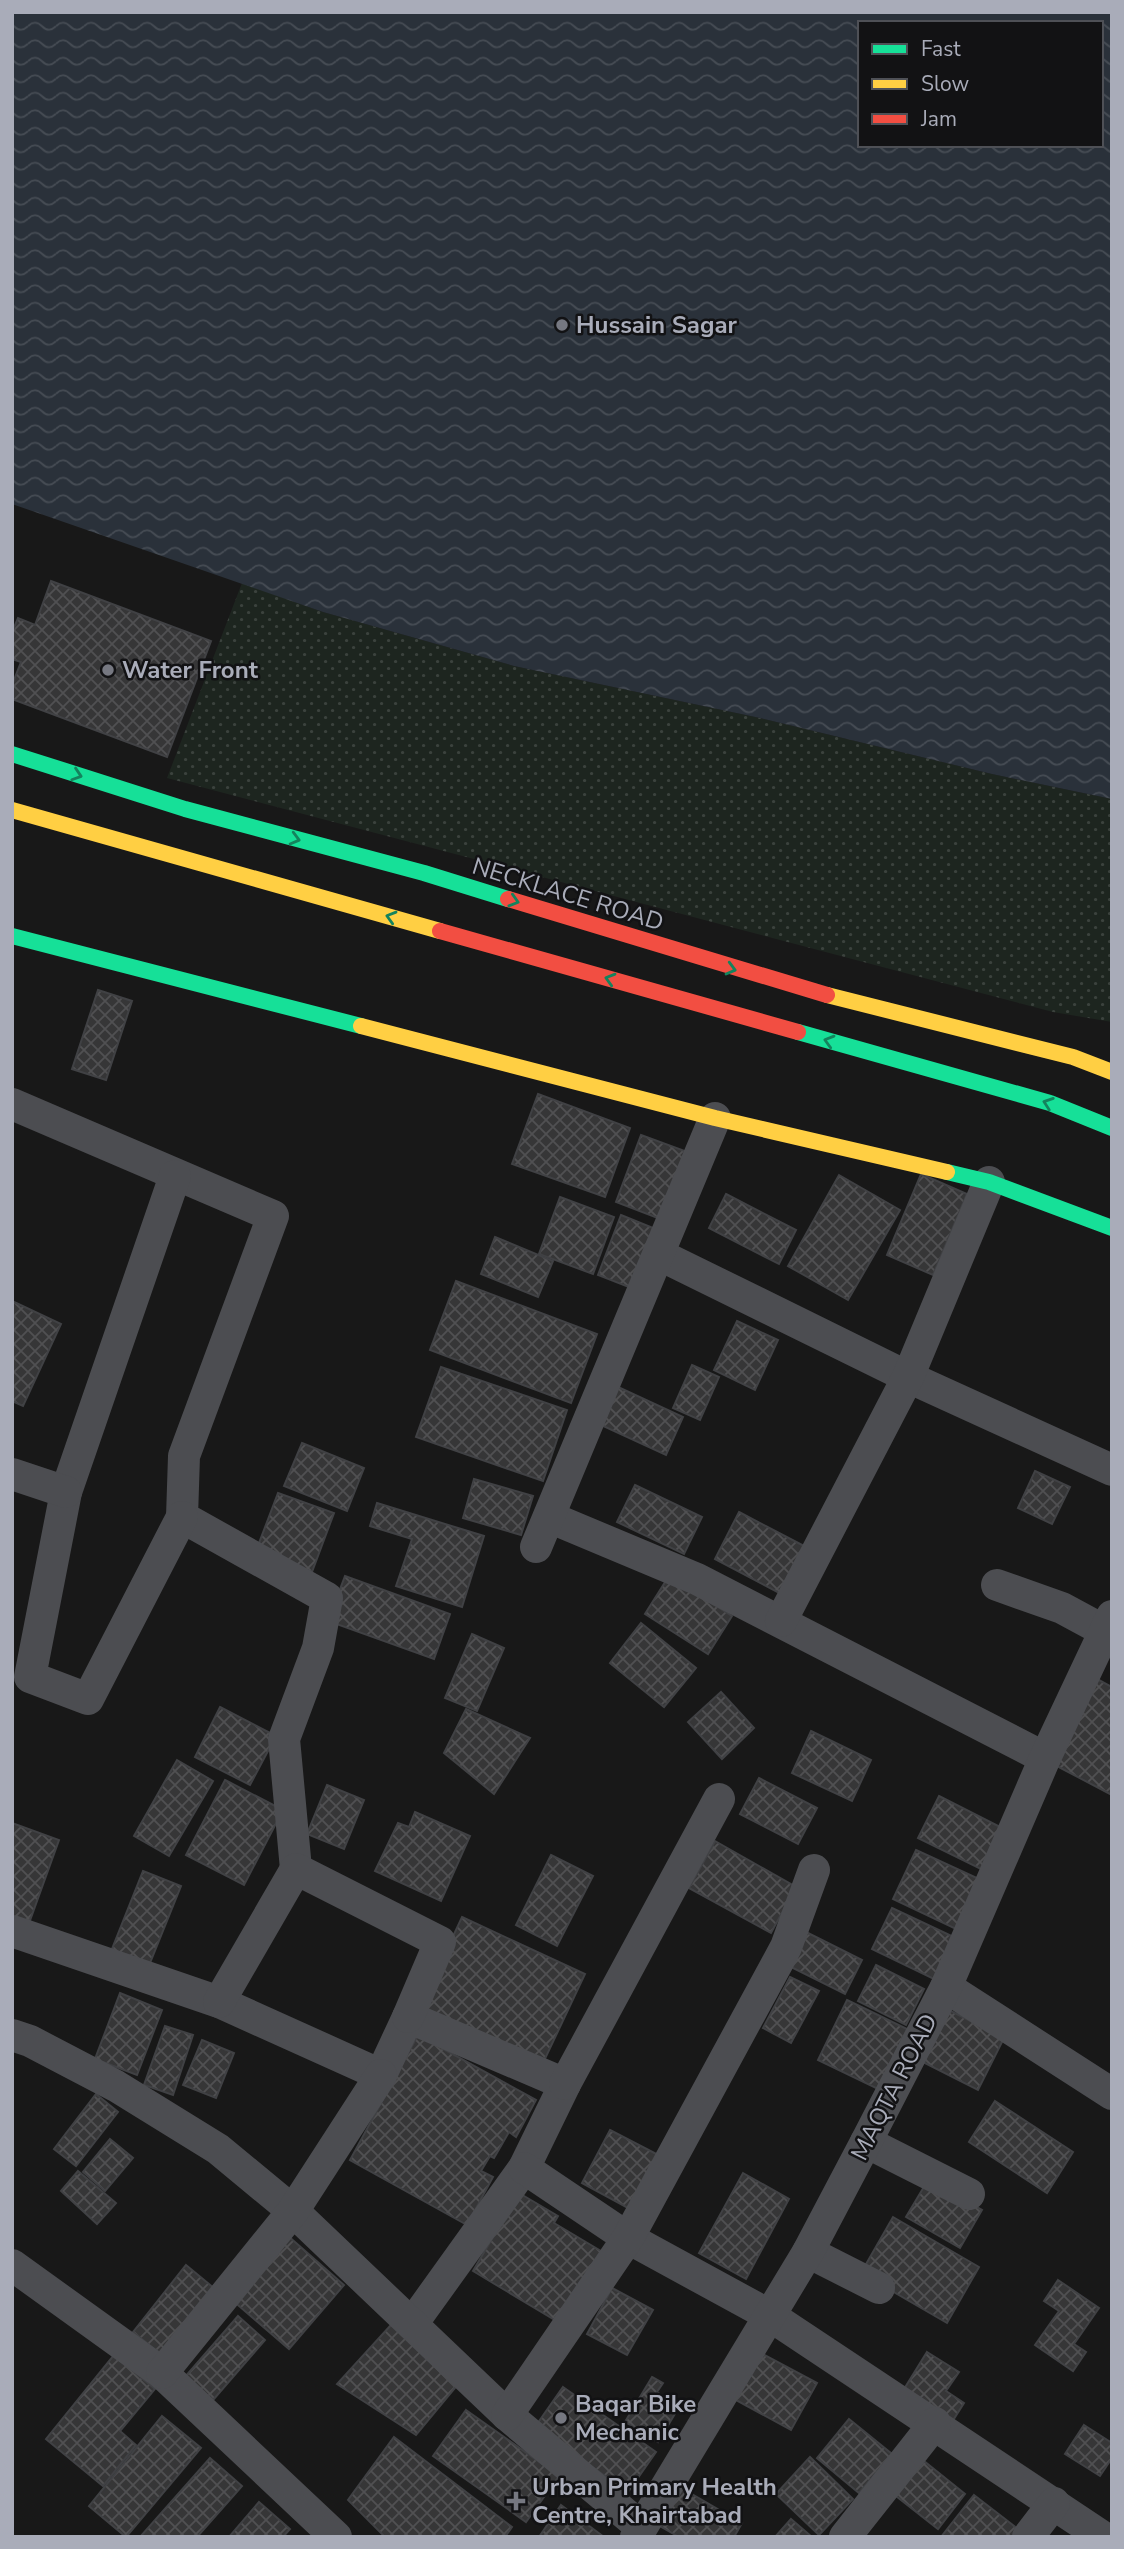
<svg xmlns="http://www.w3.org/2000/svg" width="1124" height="2549" viewBox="0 0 1124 2549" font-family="'Nunito Sans',sans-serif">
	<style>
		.grass { fill: url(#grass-dots) }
		.water { fill: url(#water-waves); fill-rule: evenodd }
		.building { fill: url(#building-cross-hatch); stroke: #404144; stroke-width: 2 }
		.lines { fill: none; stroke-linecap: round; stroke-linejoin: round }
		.street { stroke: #4c4d51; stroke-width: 32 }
		.fast { stroke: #16e098; stroke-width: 16 }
		.slow { stroke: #ffcf43; stroke-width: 16 }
		.jam { stroke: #f24e42; stroke-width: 16 }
		.oneway { stroke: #14835d }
		.poi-dot { fill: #767881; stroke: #121214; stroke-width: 2.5 }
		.labels { text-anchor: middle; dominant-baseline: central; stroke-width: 5; stroke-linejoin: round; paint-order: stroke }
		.poi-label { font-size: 24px; font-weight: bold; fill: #a9acb9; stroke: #121214; text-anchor: start }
		.street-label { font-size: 24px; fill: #a9acb9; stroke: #121214 }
	</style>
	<defs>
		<pattern id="grass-dots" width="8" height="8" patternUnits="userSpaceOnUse" patternTransform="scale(1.75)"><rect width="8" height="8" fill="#1d251f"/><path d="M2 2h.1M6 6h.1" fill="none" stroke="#3b423d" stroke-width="1.8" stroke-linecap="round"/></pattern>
		<pattern id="water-waves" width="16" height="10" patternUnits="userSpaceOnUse" patternTransform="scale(1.75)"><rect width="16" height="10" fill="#2a313a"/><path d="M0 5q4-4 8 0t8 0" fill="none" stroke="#464c54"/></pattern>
		<pattern id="building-cross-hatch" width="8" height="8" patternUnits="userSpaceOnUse" patternTransform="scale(1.75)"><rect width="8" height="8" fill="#363637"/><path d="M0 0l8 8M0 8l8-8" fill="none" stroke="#505052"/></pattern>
	</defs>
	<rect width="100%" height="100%" fill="#181818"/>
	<polygon class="grass" points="242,583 323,612 514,666 760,718 992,774 1112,799 1112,1022 1053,1012 167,778"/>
	<path class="water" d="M12,12H1112V799L992,774L760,718L514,666L323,612L12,504ZM860,23H1101V145H860Z"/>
	<g class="building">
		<polygon points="51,581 211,641 167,757 12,699 12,685 21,662 12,659 12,632 18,618 35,625"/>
		<polygon points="98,990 132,1001 106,1080 72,1069"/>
		<polygon points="538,1094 630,1128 605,1197 512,1164"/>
		<polygon points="641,1135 693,1154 668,1222 616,1202"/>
		<polygon points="921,1174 967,1194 933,1275 887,1255"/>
		<polygon points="839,1175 900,1210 848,1300 788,1266"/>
		<polygon points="726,1194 796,1230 779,1264 709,1228"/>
		<polygon points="560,1197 614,1217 593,1274 539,1254"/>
		<polygon points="621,1215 663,1232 639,1291 598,1275"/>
		<polygon points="495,1237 553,1261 538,1297 481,1274"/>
		<polygon points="456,1281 597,1334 571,1403 430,1350"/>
		<polygon points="12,1301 61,1324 23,1406 12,1401"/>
		<polygon points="737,1321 778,1340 755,1390 714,1370"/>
		<polygon points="692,1365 719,1377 700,1420 673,1408"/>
		<polygon points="441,1367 567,1410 543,1481 416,1437"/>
		<polygon points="618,1387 683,1417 666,1455 601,1425"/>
		<polygon points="302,1443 364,1468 347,1511 284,1486"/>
		<polygon points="1035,1471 1070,1487 1052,1524 1018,1508"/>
		<polygon points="474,1479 533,1496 521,1535 463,1518"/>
		<polygon points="635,1485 702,1517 684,1554 617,1522"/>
		<polygon points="278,1493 334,1513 312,1572 256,1551"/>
		<polygon points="377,1503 484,1536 462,1607 396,1586 412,1539 370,1526"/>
		<polygon points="739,1512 806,1547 781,1594 715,1559"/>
		<polygon points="345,1576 450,1614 434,1659 328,1621"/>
		<polygon points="669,1576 732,1616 708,1654 645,1614"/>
		<polygon points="641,1623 696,1668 664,1707 610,1663"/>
		<polygon points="472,1634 504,1648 477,1711 445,1698"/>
		<polygon points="1097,1679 1112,1687 1112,1795 1053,1764"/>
		<polygon points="721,1692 754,1728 722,1759 688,1722"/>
		<polygon points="220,1707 276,1736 250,1785 195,1757"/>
		<polygon points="466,1709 530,1738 494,1794 444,1753"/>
		<polygon points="811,1731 871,1760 852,1801 792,1773"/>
		<polygon points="177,1760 213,1781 169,1856 134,1836"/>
		<polygon points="759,1778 817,1808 798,1844 740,1814"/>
		<polygon points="225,1780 283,1810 244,1885 186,1855"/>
		<polygon points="327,1785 364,1800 344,1849 307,1834"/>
		<polygon points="939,1796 1010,1832 989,1873 918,1838"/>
		<polygon points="415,1812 470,1836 441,1901 375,1871 398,1823 409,1827"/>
		<polygon points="12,1823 59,1840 28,1926 12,1921"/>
		<polygon points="715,1841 796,1887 771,1933 689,1888"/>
		<polygon points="916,1850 979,1879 956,1929 893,1899"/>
		<polygon points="551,1855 593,1876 557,1946 516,1925"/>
		<polygon points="143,1871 181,1886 148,1968 110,1954"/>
		<polygon points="892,1908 958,1939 938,1981 872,1949"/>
		<polygon points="462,1917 585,1974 543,2063 420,2007"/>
		<polygon points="802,1930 862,1960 845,1994 785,1964"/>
		<polygon points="876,1965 924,1989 906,2025 858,2001"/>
		<polygon points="790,1977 819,1991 791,2043 763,2028"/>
		<polygon points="120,1993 162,2010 137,2075 95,2059"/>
		<polygon points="847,2000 907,2029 878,2089 818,2060"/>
		<polygon points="937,2004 1004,2038 978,2090 911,2056"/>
		<polygon points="165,2026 193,2035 173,2095 144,2085"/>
		<polygon points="418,2035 536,2100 516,2137 509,2132 494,2158 490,2156 481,2171 493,2177 467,2225 350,2160"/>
		<polygon points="202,2040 234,2053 216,2098 183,2085"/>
		<polygon points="96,2094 118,2112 76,2166 54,2149"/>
		<polygon points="995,2101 1073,2152 1047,2193 969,2142"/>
		<polygon points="610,2130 666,2159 637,2213 582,2183"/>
		<polygon points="110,2139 133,2158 105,2191 83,2172"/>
		<polygon points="78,2171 116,2203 97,2224 61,2191"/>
		<polygon points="743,2173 789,2199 746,2279 699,2253"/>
		<polygon points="928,2180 982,2210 960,2248 906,2217"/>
		<polygon points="519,2193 558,2216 554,2223 606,2254 563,2325 473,2271"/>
		<polygon points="893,2217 979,2267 947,2323 861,2273"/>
		<polygon points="287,2235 344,2285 289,2349 232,2300"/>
		<polygon points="186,2265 215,2289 162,2355 133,2332"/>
		<polygon points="1058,2280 1099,2308 1074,2344 1086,2352 1073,2371 1035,2345 1059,2311 1044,2301"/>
		<polygon points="612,2288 653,2310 627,2355 587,2334"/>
		<polygon points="238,2316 265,2340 213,2400 185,2377"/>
		<polygon points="391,2325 459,2383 416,2435 337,2384"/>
		<polygon points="927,2352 959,2372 946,2391 964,2403 950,2425 901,2394"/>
		<polygon points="761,2353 817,2383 791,2430 736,2400"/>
		<polygon points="114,2355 155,2389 120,2431 136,2445 103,2486 46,2439"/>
		<polygon points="652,2377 663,2383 657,2392 679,2407 658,2442 625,2422"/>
		<polygon points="563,2387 656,2452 628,2492 535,2427"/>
		<polygon points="466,2410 559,2476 526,2522 433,2456"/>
		<polygon points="162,2416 201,2448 126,2537 89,2506"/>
		<polygon points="849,2419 892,2454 859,2493 817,2458"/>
		<polygon points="1084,2425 1112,2443 1112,2458 1100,2476 1065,2454"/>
		<polygon points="394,2437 512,2527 505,2537 385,2537 348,2500"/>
		<polygon points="810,2457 853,2499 819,2535 776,2494"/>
		<polygon points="210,2458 242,2486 197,2537 140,2537"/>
		<polygon points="924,2461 965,2494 938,2529 896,2496"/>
		<polygon points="678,2486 742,2523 734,2537 679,2537 656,2524"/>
		<polygon points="974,2495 1018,2529 1012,2537 941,2537"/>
		<polygon points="259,2502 290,2529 283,2537 229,2537"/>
		<polygon points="561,2505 604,2537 539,2537"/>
		<polygon points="791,2519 812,2537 775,2537"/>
	</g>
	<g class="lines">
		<g class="street">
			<polyline points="12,1104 273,1216 184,1456 182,1517 327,1598 318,1648 284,1739 296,1869"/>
			<polyline points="175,1176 66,1492 30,1677 88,1699 182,1517"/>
			<polyline points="660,1255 908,1377 1112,1470"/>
			<polyline points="12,1474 66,1492"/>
			<polyline points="549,1517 697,1579 1045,1758"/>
			<polyline points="536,1547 715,1118"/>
			<polyline points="997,1585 1062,1608 1112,1635"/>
			<polyline points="781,1621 908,1377 989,1182"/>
			<polyline points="12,1931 219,2002 381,2075 408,2017 565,2084 524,2168 412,2324"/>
			<polyline points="946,1987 1112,2094"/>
			<polyline points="219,2002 296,1869 440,1942 408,2017"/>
			<polyline points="12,2035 30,2041 116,2086 218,2149 293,2211 507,2415 641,2527"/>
			<polyline points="565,2084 719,1799"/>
			<polyline points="866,2142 969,2194"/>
			<polyline points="524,2168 628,2238 769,2315 1103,2537"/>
			<polyline points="808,2252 879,2288"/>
			<polyline points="12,2265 162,2373 336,2537"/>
			<polyline points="162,2373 293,2211 381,2075"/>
			<polyline points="507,2415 628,2238 786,1947 814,1870"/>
			<polyline points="636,2537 808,2252 866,2142 946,1987 1045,1758 1112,1616"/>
			<polyline points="845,2537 935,2423"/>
			<polyline points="1028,2537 1054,2503"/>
		</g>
		<g class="fast">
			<polyline points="12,754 185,809 424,873 508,899"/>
			<polyline points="12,936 361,1026"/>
			<polyline points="798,1032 1050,1103 1112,1128"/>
			<polyline points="947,1172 989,1182 1112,1228"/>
		</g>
		<g class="slow">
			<polyline points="12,810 440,931"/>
			<polyline points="827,995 1073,1057 1112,1072"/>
			<polyline points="361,1026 715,1118 947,1172"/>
		</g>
		<g class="jam">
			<polyline points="508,899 827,995"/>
			<polyline points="440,931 798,1032"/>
		</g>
	</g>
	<defs><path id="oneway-chevron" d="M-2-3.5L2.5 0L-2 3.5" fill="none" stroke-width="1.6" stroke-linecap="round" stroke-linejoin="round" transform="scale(1.75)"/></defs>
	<g class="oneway">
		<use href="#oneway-chevron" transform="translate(77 775) rotate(18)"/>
		<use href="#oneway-chevron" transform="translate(295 839) rotate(15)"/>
		<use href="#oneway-chevron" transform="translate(514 901) rotate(17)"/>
		<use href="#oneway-chevron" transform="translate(391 917) rotate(-164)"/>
		<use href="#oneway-chevron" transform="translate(731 969) rotate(15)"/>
		<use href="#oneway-chevron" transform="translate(610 979) rotate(-164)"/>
		<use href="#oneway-chevron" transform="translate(829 1041) rotate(-164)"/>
		<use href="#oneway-chevron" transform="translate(1048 1103) rotate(-161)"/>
	</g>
	<g class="poi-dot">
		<circle cx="562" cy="325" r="7"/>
		<circle cx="108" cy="670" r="7"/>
		<circle cx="561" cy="2418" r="7"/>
		<path d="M512.5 2490.5h7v7h7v7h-7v7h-7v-7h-7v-7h7z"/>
	</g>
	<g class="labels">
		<g class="poi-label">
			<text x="576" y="325">Hussain Sagar</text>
			<text x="122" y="670">Water Front</text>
			<text x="575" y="2404">Baqar Bike<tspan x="575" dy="28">Mechanic</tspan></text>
			<text x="532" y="2487">Urban Primary Health<tspan x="532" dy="28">Centre, Khairtabad</tspan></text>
		</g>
		<g class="street-label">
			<text transform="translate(568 894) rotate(17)">NECKLACE ROAD</text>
			<text transform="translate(894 2087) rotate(-63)">MAQTA ROAD</text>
		</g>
	</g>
	<rect width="1124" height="2549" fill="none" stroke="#a9acb9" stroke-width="28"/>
	<rect x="858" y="21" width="245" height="126" fill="#121214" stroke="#4e5056" stroke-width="2"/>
	<rect x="872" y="44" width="35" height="10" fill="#16e098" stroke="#4e5056" stroke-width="2"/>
	<text x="921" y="56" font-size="21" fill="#a9acb9">Fast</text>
	<rect x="872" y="79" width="35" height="10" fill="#ffcf43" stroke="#4e5056" stroke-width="2"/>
	<text x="921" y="91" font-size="21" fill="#a9acb9">Slow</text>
	<rect x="872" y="114" width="35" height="10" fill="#f24e42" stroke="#4e5056" stroke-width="2"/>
	<text x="921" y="126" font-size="21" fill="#a9acb9">Jam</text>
</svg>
